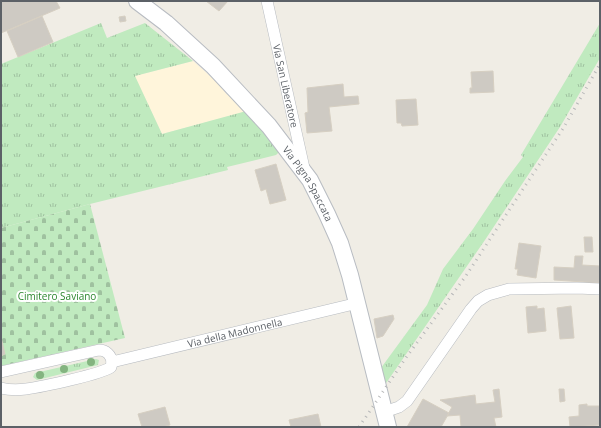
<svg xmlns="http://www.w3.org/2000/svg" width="601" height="428" viewBox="0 0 601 428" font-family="'Open Sans',sans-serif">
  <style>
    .commercial { fill: #fff5db }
    .grass { fill: url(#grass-tufts) }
    .cemetery { fill: url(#cemetery-stones) }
    .building { fill: #cecac3; stroke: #d6cfc2 }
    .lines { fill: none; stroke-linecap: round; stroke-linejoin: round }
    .street-casing { stroke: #b7bbc0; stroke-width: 12 }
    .secondary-casing { stroke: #b8bcc2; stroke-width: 18 }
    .street { stroke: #fff; stroke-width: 11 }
    .secondary { stroke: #fff; stroke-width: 16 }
    .rail { stroke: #b6b7b8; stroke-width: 3; stroke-dasharray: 1 5; stroke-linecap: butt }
    .tree { fill: #84b480 }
    .labels { text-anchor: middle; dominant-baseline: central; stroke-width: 4; stroke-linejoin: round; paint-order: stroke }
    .street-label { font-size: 10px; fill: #5c6167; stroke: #fff }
    .park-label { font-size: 10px; fill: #2c862e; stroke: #fff }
  </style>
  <defs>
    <pattern id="grass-tufts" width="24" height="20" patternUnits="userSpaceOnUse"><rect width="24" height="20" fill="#c0eabf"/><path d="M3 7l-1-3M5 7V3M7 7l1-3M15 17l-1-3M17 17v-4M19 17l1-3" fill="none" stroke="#9fc19f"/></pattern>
    <pattern id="cemetery-stones" width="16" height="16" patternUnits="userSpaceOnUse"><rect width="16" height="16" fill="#c0eabf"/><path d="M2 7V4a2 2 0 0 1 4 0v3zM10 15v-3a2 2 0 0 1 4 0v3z" fill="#9fc19f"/></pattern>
  </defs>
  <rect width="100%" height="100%" fill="#f0ede5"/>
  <path class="commercial" d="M193 61 219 84 227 95 229 94 245 112 162 134 134 76Z"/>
  <path class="grass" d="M101 23 107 38 145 23 193 61 135 76 162 134 250 110 279 152 276 155 227 167 228 170 90 204 1 228V64Z
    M600 23V58L560 127 485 240 382 389 378 372 427 305 443 269 473 229 505 181 523 157 521 155Z
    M96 359 99 360 98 365 37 380 33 377 35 373Z"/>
  <path class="cemetery" d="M90 204 125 338 1 366V228Z"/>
  <path class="building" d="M1 1H56L60 8 1 33Z
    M206 1H228L219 11Z
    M42 16 53 42 18 57 7 31Z
    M125 16 126 21 120 22 119 17Z
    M493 71 494 92 470 93V88H472L471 72Z
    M343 84 344 97 358 96 359 104 329 107 332 131 307 133 305 113 308 112 307 88Z
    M416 99 418 125 402 126 401 123H397L396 100Z
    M276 164 286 200 270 204 266 189 261 191 255 170Z
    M584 237H592L593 252H585Z
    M519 243 541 246 536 278 517 275 518 269H515Z
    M575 256H583L582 265 600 266V283L554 280V267L574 268Z
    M537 306V309L544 308 546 331 528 333 526 307Z
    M571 306 574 338 560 339 557 308Z
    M393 315 394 319 383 336 377 338 374 319Z
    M1 337 5 354 1 356Z
    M499 389 502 417 494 418 496 427H461L460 415 447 416 452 407 440 400 475 395 476 404 495 402 493 390Z
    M559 389H564L565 401 560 402Z
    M423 399 449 413 441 427H407Z
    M587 404V406H600V425L570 427 569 417 579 416V405Z
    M165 407 170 425 162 427H142L138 414Z
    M318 414 321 427H291L289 420Z"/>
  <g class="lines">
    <g class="street-casing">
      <g id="street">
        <path id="s1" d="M267 1 304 168"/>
        <path id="s2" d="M1 372 99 350C106 350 111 355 112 362L358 303"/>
        <path d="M1 388C9 390 18 390 26 389 40 387 103 374 111 367L112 362"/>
        <path d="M384 412 399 407 407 401 471 309 478 301 488 295 509 289 577 288 600 289"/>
      </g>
    </g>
    <g class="secondary-casing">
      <g id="secondary">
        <path id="s3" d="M137 1 166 23 213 66 269 126 310 180 327 214 340 243 350 275 388 427"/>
      </g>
    </g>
    <use href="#street" class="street"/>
    <use href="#secondary" class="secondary"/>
    <path class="rail" d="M359 427 405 359 465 277 564 127 600 64"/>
  </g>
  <g class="tree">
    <circle cx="91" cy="362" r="4"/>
    <circle cx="64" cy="369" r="4"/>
    <circle cx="40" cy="375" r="4"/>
  </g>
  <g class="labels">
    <g class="street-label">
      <text stroke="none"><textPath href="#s1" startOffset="87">Via San Liberatore</textPath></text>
      <text stroke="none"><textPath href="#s3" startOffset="252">Via Pigna Spaccata</textPath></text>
      <text stroke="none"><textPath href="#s2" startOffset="246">Via della Madonnella</textPath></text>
    </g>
    <g class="park-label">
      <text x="57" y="296">Cimitero Saviano</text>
    </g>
  </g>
  <rect width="601" height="428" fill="none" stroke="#5c6167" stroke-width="4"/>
</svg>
